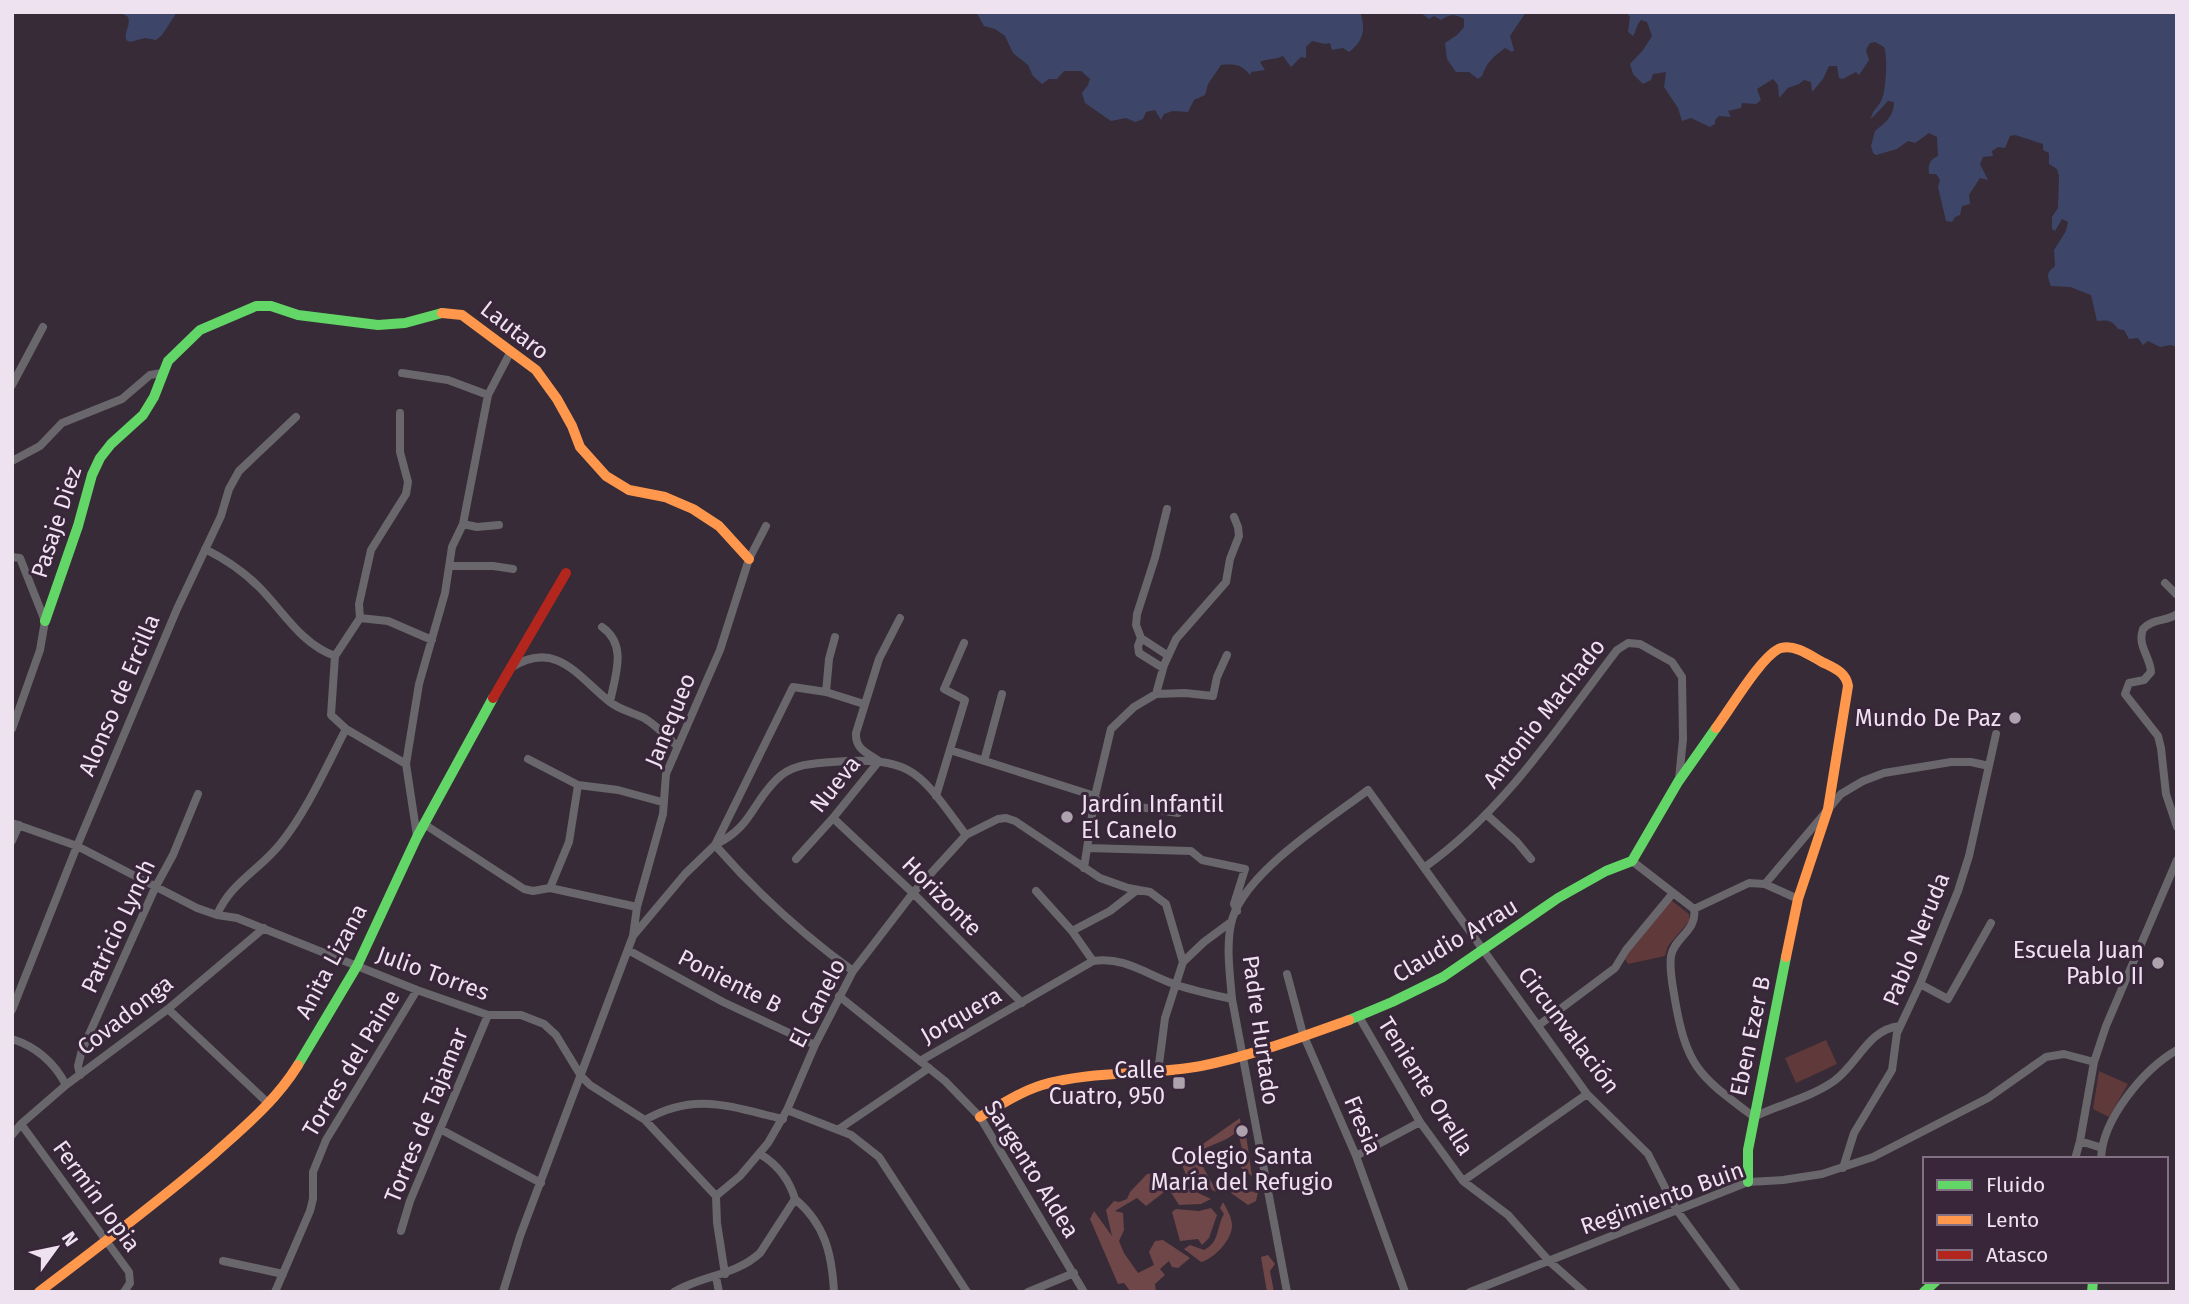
<svg xmlns="http://www.w3.org/2000/svg" width="2189" height="1304" viewBox="0 0 2189 1304" font-family="'Fira Sans',sans-serif">
  <style>
    .green { fill: #60393a }
    .forest { fill: #6f4748 }
    .water { fill: #3d4668 }
    .lines { fill: none; stroke-linecap: round; stroke-linejoin: round }
    .street { stroke: #69666c; stroke-width: 8 }
    .fast { stroke: #63d668; stroke-width: 10 }
    .slow { stroke: #ff974d; stroke-width: 10 }
    .jam { stroke: #b3261e; stroke-width: 10 }
    .poi-dot { fill: #aea2af; stroke: #3a263b; stroke-width: 2.5 }
    .labels { text-anchor: middle; dominant-baseline: central; stroke-width: 6; stroke-linejoin: round; paint-order: stroke }
    .street-label { font-size: 23px; fill: #efe2f0; stroke: #3a263b }
    .poi-label { font-size: 23px; fill: #efe2f0; stroke: #3a263b; text-anchor: end }
  </style>
  <rect width="100%" height="100%" fill="#362b36"/>
  <path class="green" d="M1671 900 1689 914 1690 920 1668 946 1665 956 1628 964 1625 959 1636 941Z
    M1826 1040 1837 1064 1796 1083 1785 1058Z
    M2099 1071 2128 1084 2109 1117 2093 1109Z"/>
  <path class="forest" d="M1240 1118 1241 1127C1229 1142 1213 1143 1198 1152 1201 1168 1211 1178 1216 1192L1186 1175 1180 1160Z
    M1246 1135 1252 1176 1241 1168 1242 1149 1239 1136Z
    M1160 1173 1167 1180 1163 1193 1146 1206 1137 1198 1115 1211 1123 1213 1124 1230 1119 1241 1124 1253 1138 1273 1154 1265 1149 1252 1155 1241 1163 1240 1190 1258 1178 1268 1172 1267 1169 1261 1160 1269 1165 1275 1155 1284 1156 1292H1131L1124 1283 1118 1284 1090 1219 1094 1211 1112 1236 1106 1210 1114 1201 1119 1202 1127 1199 1130 1192 1147 1174Z
    M1175 1182 1211 1199 1201 1204 1179 1205 1170 1191Z
    M1241 1184 1244 1191 1258 1192 1256 1201 1248 1205 1231 1193Z
    M1223 1202C1227 1209 1231 1216 1232 1224 1233 1239 1215 1258 1201 1262L1184 1249 1190 1245 1204 1250C1220 1242 1216 1228 1224 1214L1220 1208Z
    M1211 1208 1217 1215 1209 1238 1202 1245 1198 1239 1180 1241 1172 1212 1176 1209 1199 1211Z
    M1268 1255 1275 1264 1270 1271 1274 1292H1267L1261 1257Z"/>
  <path class="water" d="M120 12H177L162 35 156 40 145 38 130 42 126 40C124 31 131 26 128 17Z
    M976 12H1360C1366 28 1364 41 1349 52L1343 48 1332 50 1330 43 1325 44 1312 41 1306 47V58L1301 57 1291 67 1283 56C1275 60 1268 58 1260 62L1265 70 1251 72 1250 75C1241 64 1235 64 1221 65L1208 84 1205 95 1194 100 1188 112 1173 111 1164 114 1161 120 1155 110 1146 112 1143 119 1135 122 1126 118 1111 121 1085 103 1082 93 1088 85 1090 79 1081 71H1064L1057 79H1049L1042 84 1033 76 1028 65 1013 53 1005 36 995 29 984 26Z
    M1420 12H1526L1510 36 1514 50 1512 52 1505 48C1493 57 1487 62 1482 76L1478 79 1469 72H1456L1447 59 1445 43 1457 35 1464 27V19C1455 14 1450 14 1441 20L1434 16 1429 19Z
    M1626 12H2177V347L2171 345 2160 347 2148 341 2143 345 2138 338 2129 339 2124 330 2118 329C2112 320 2107 320 2097 321L2091 295 2070 287 2051 286C2047 276 2046 273 2055 266L2054 250 2066 231 2068 222 2062 219 2055 231 2052 229V217L2058 208 2059 176 2057 169 2049 164V153L2043 150V144L2015 135 2010 136 2005 148 1998 147 1992 151 1993 156 1983 157 1980 164 1988 180 1980 178 1969 195 1970 204 1962 206 1960 215 1955 217 1952 222 1946 221 1938 187 1940 180 1936 174H1929C1928 165 1929 160 1938 156L1937 137 1929 133 1915 143 1908 141 1897 149 1876 155 1873 153 1871 146 1875 131C1885 123 1894 116 1894 102L1888 101 1871 119C1872 110 1879 107 1882 99 1886 89 1888 56 1884 47L1875 42 1870 43 1866 50 1869 60 1859 75 1856 72 1843 79 1839 78 1837 66H1829L1823 79 1812 92 1811 82 1804 80 1799 84 1788 88 1779 98 1778 85 1773 79 1757 89 1761 100 1756 104 1742 103 1741 108 1728 111 1731 117 1719 116 1715 120V124L1710 127 1691 118 1682 121 1678 108 1664 87 1666 72 1653 74 1651 80 1643 84 1633 74 1630 64 1643 50 1652 36 1647 22 1641 20C1636 25 1637 30 1633 36L1628 32 1630 17Z"/>
  <g class="lines">
    <path class="street" d="M402 373 448 380 488 395
      M12 385 43 327
      M400 413V452L408 482 406 494 371 550 359 604 360 618 335 656 331 715 346 729 406 764
      M12 461 40 446 62 423 122 399 150 375 162 373
      M1167 509 1155 558 1137 614 1136 625 1141 638 1167 655
      M463 524 477 527 499 525
      M205 549C225 559 243 571 259 587 283 611 301 644 335 656
      M12 557 20 558 45 621 40 650 12 729
      M450 566H493L513 569
      M2165 583 2177 595
      M2177 614C2166 622 2153 618 2143 629 2137 646 2150 656 2151 672L2144 680 2129 683 2125 694 2158 736 2161 748 2166 794 2177 827
      M360 618 388 621 432 640
      M602 627C628 645 615 676 610 702
      M1141 638 1138 646 1139 653 1163 668
      M512 667C557 639 579 678 610 702 620 710 632 712 644 718 656 725 667 737 677 746
      M826 692 829 659 835 637
      M1156 694 1164 665 1176 639 1226 582 1230 559 1239 536 1238 527 1234 517
      M950 750 1095 796
      M528 759 578 785 618 790 662 802
      M879 761C867 753 855 749 856 733L879 659 900 618
      M984 761 1002 694
      M936 796 965 700 944 689 964 643
      M1095 800 1178 813
      M1487 815 1517 842 1531 859
      M833 818 913 893 1022 1003
      M12 823 77 846 197 908 217 915 237 918 417 990 488 1015H521L544 1024 556 1035 581 1076 590 1085 645 1120 716 1196 717 1223 725 1274
      M424 824 524 889 533 891 550 888 637 907
      M417 836 406 764 419 684 445 593 452 547 463 524 488 395 511 351
      M12 841 19 825
      M715 845C753 826 751 804 777 779 792 764 811 764 832 762 915 755 920 774 966 835
      M715 845C757 893 802 934 853 971
      M1087 848 1191 851 1202 860 1245 869 1234 904 1237 911
      M796 859 833 818 879 761
      M1632 861 1694 909
      M1425 867C1505 810 1558 727 1617 650L1628 643 1640 644 1672 662 1682 677 1683 739 1679 779
      M1084 868 1095 796 1111 729 1134 707 1156 694 1185 693 1213 696 1217 677 1227 655
      M1765 884 1798 899
      M550 888 569 842 578 785
      M1036 891 1072 931 1093 961
      M1694 909C1698 930 1674 938 1671 956 1669 970 1673 987 1675 1000 1687 1069 1700 1076 1754 1117 1780 1104 1810 1098 1834 1081 1858 1064 1868 1029 1900 1026
      M1694 909 1749 883 1765 884 1841 794 1863 781 1884 773 1951 762H1971L1989 766
      M217 915C230 883 261 869 281 843 308 809 326 767 346 729
      M1072 931 1110 911 1137 890
      M633 936 637 907 663 814 666 774 720 650 749 559 766 526
      M628 950 723 1002 815 1045
      M1183 962 1204 942 1231 922
      M1287 974 1303 1034 1356 1156 1405 1292
      M1920 984 1948 999 1991 923
      M839 996 945 1081 980 1117 1084 1292
      M168 1009 269 1104
      M12 1010 77 846 177 609 221 516 229 489 239 471 296 417
      M1358 1015 1420 1122 1463 1181 1508 1215 1549 1261 1584 1292
      M1539 1025 1615 968 1626 950 1673 893
      M12 1039C37 1047 54 1062 66 1085
      M920 1061 1093 961C1126 956 1148 976 1177 985 1195 991 1214 995 1232 999
      M80 1075 78 1066 82 1050 155 888 173 855 198 794
      M787 1110 851 1135 879 1157 967 1292
      M645 1120C695 1091 731 1107 783 1119
      M21 1124 129 1272 130 1283 124 1292
      M440 1129 541 1183
      M839 1129 929 1068
      M12 1135 21 1124 66 1085 168 1009 264 928
      M2080 1141 2102 1148
      M760 1154C778 1165 789 1179 795 1199
      M1356 1156 1420 1122
      M2075 1159 2080 1141 2094 1062 2106 1026 2177 860
      M2101 1159C2102 1119 2144 1069 2177 1050
      M1843 1168 1854 1133 1892 1070 1897 1033 1920 984 1958 891 1969 856 1996 734
      M1463 1181 1587 1094
      M716 1196 740 1176 768 1143 787 1110 815 1045 853 971 913 893 966 835 998 819 1006 818 1015 821 1100 878 1128 888 1150 892 1166 904 1183 962 1165 1018 1158 1072
      M795 1199C825 1224 832 1254 834 1292
      M401 1231 410 1201 488 1015
      M223 1261 283 1274
      M716 1277 719 1292
      M275 1292 310 1211 313 1199V1172L326 1140 417 990
      M503 1292 520 1236 633 936 685 874 715 845 793 687 826 692 864 704
      M674 1292C702 1275 735 1276 760 1253L795 1199
      M1028 1292 1074 1273
      M1287 1292 1232 999C1230 975 1226 948 1231 924 1241 874 1329 820 1368 790L1587 1094 1648 1154 1676 1209 1737 1292
      M1470 1292 1748 1182 1783 1180 1822 1174 1873 1157 1988 1098 2046 1057 2064 1054 2094 1062"/>
    <path class="fast" d="M45 621 78 526 92 475 100 458 111 444 143 415 154 397 168 361 200 330 256 306H271L298 315 378 325 405 323 442 313
      M1349 1020 1392 1002 1443 977 1558 898 1606 871 1632 861 1678 782 1716 728
      M298 1065 357 966 417 837 493 698
      M1748 1182V1150L1786 957
      M1924 1292 1936 1281
      M2092 1292 2093 1281"/>
    <path class="slow" d="M442 313 462 315 536 370 557 399 572 426 580 447 606 476 629 490 665 497 693 509 719 526 749 559
      M1716 728C1729 711 1763 653 1781 648 1795 644 1811 656 1822 662 1834 668 1846 672 1848 686L1828 809 1798 899 1786 957
      M980 1117C1000 1105 1020 1092 1042 1085 1093 1070 1148 1076 1201 1066 1251 1056 1301 1037 1349 1020
      M39 1292C98 1247 157 1203 213 1155 245 1126 275 1102 298 1065"/>
    <path class="jam" d="M493 698 566 573"/>
  </g>
  <g class="poi-dot">
    <circle cx="2015" cy="718" r="7"/>
    <circle cx="1067" cy="817" r="7"/>
    <circle cx="2158" cy="963" r="7"/>
    <rect x="1172" y="1076" width="14" height="14" rx="3.5"/>
    <circle cx="1242" cy="1131" r="7"/>
  </g>
  <g class="labels">
    <g class="street-label">
      <text transform="translate(515 330) rotate(38)">Lautaro</text>
      <text transform="translate(56 522) rotate(-72)">Pasaje Diez</text>
      <text transform="translate(119 695) rotate(-67)">Alonso de Ercilla</text>
      <text transform="translate(1544 713) rotate(-52)">Antonio Machado</text>
      <text transform="translate(670 720) rotate(-68)">Janequeo</text>
      <text transform="translate(835 784) rotate(-51)">Nueva</text>
      <text transform="translate(942 896) rotate(45)">Horizonte</text>
      <text transform="translate(118 926) rotate(-65)">Patricio Lynch</text>
      <text transform="translate(1916 939) rotate(-68)">Pablo Neruda</text>
      <text transform="translate(1455 940) rotate(-31)">Claudio Arrau</text>
      <text transform="translate(331 961) rotate(-62)">Anita Lizana</text>
      <text transform="translate(433 973) rotate(20)">Julio Torres</text>
      <text transform="translate(730 981) rotate(27)">Poniente B</text>
      <text transform="translate(817 1003) rotate(-63)">El Canelo</text>
      <text transform="translate(125 1015) rotate(-38)">Covadonga</text>
      <text transform="translate(961 1015) rotate(-30)">Jorquera</text>
      <text transform="translate(1261 1030) rotate(82)">Padre Hurtado</text>
      <text transform="translate(1569 1030) rotate(53)">Circunvalación</text>
      <text transform="translate(1750 1036) rotate(-78)">Eben Ezer B</text>
      <text transform="translate(351 1063) rotate(-59)">Torres del Paine</text>
      <text transform="translate(1426 1086) rotate(58)">Teniente Orella</text>
      <text transform="translate(426 1115) rotate(-68)">Torres de Tajamar</text>
      <text transform="translate(1363 1125) rotate(67)">Fresia</text>
      <text transform="translate(1032 1169) rotate(58)">Sargento Aldea</text>
      <text transform="translate(97 1196) rotate(54)">Fermín Jopia</text>
      <text transform="translate(1662 1198) rotate(-20)">Regimiento Buin</text>
    </g>
    <g class="poi-label">
      <text x="2001" y="718">Mundo De Paz</text>
      <text x="1081" y="804" text-anchor="start">Jardín Infantil<tspan x="1081" dy="26">El Canelo</tspan></text>
      <text x="2144" y="950">Escuela Juan<tspan x="2144" dy="26">Pablo II</tspan></text>
      <text x="1165" y="1070">Calle<tspan x="1165" dy="26">Cuatro, 950</tspan></text>
      <text x="1242" y="1156" text-anchor="middle">Colegio Santa<tspan x="1242" dy="26">María del Refugio</tspan></text>
    </g>
  </g>
  <rect width="2189" height="1304" fill="none" stroke="#efe2f0" stroke-width="28"/>
  <rect x="1923" y="1157" width="245" height="126" fill="#3a263b" stroke="#827183" stroke-width="2"/>
  <rect x="1937" y="1180" width="35" height="10" fill="#63d668" stroke="#827183" stroke-width="2"/>
  <text x="1986" y="1192" font-size="21" fill="#efe2f0">Fluido</text>
  <rect x="1937" y="1215" width="35" height="10" fill="#ff974d" stroke="#827183" stroke-width="2"/>
  <text x="1986" y="1227" font-size="21" fill="#efe2f0">Lento</text>
  <rect x="1937" y="1250" width="35" height="10" fill="#b3261e" stroke="#827183" stroke-width="2"/>
  <text x="1986" y="1262" font-size="21" fill="#efe2f0">Atasco</text>
  <g transform="translate(56 1248) rotate(57)" stroke="#3a263b" stroke-width="5" paint-order="stroke">
  <path d="M0-5L12 26L0 18L-12 26Z" fill="#efe2f0"/>
  <text y="-10" font-size="19" font-weight="bold" text-anchor="middle" fill="#efe2f0">N</text>
  </g>
</svg>
